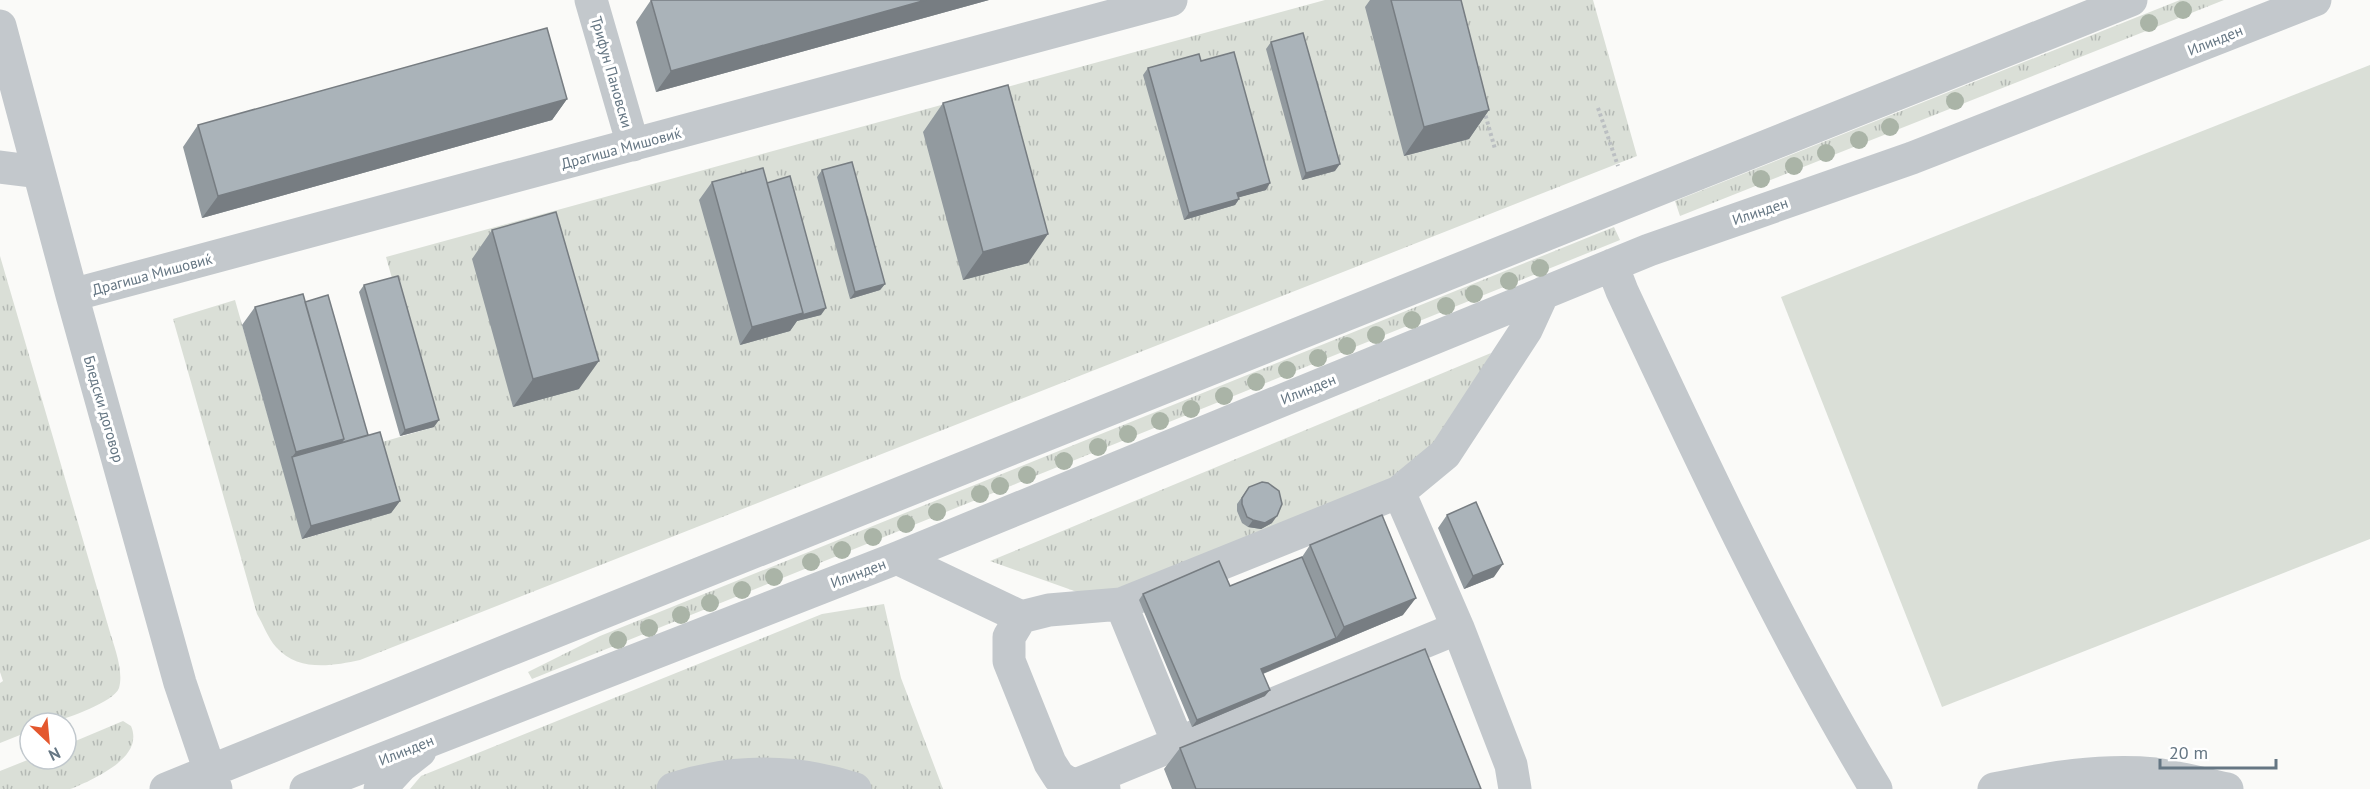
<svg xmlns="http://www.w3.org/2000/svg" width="2370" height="789" viewBox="0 0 2370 789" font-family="'PT Sans',sans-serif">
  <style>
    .grass { fill: url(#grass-tufts) }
    .garden { fill: #dadfd7 }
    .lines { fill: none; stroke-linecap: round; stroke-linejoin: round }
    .path { stroke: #bbbfc2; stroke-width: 4; stroke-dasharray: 3 3; stroke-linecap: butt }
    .minor { stroke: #c3c8cc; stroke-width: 33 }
    .tree { fill: #aab4a7 }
    .wall { fill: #929a9f }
    .shaded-wall { fill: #777d82 }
    .building { fill: #aab3b9; stroke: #777d82; stroke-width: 1.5 }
    .labels { text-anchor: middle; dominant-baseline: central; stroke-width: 6; stroke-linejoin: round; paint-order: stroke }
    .street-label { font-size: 15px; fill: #657683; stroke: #fff }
  </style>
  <defs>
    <pattern id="grass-tufts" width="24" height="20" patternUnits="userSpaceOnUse" patternTransform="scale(1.5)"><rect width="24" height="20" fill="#dadfd7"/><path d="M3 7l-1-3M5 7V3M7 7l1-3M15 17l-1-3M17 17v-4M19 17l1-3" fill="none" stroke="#b4b9b4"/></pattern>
  </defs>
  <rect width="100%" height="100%" fill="#fafaf8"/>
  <path class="grass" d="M1325 0H1593L1637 156 360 660C332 666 298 672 276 647 268 638 263 624 257 614L173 319 235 300 303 539 390 513 372 445 434 427 386 257Z
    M2180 0H2224L1680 216 1675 201Z
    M1614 227 1620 240 532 679 528 672 600 636Z
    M0 256 109 629C114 646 124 671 119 688 114 702 68 718 53 722 46 724 37 723 30 723V731L0 743V683L3 681 0 672Z
    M1491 353 1447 436 1383 486 1108 596 1080 593 990 561Z
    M884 604 901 678 943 789H410L421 776 822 614Z
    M123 721 131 726C143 754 106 772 87 782 81 784 75 788 70 789 47 789 23 789 0 789V771L30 759H66V745Z"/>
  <path class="garden" d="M2370 65V539L1942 707 1781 297Z"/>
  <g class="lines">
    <path class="path" d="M1598 108 1618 166
      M1484 110 1495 149"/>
    <path class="minor" d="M591 0 633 145
      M0 26 72 295 180 683 216 789
      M0 167 39 172
      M1612 265 1622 291C1701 460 1780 630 1876 789
      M72 295 1171 0
      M1399 492 1458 628 1511 765 1515 789
      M897 558 1021 617 1049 610 1121 604 1399 492 1445 454 1526 330 1543 293
      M1121 604 1178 743
      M1021 617 1009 637V661L1050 763 1059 777 1073 786 1098 776 1104 789
      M1098 776 1458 628
      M166 789 494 656 2131 0
      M306 789 897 558 1649 250 1912 158 2315 0
      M380 789 401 766 420 751
      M673 789C734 769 794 769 855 789
      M1994 789C2048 778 2100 769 2155 774 2179 777 2203 784 2227 789"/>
  </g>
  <g class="tree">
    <circle cx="2183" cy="10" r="9"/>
    <circle cx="2149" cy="23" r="9"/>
    <circle cx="1955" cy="101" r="9"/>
    <circle cx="1890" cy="127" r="9"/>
    <circle cx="1859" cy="140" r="9"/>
    <circle cx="1826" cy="153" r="9"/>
    <circle cx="1794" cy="166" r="9"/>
    <circle cx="1761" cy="179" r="9"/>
    <circle cx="1540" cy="268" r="9"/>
    <circle cx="1509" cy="281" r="9"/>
    <circle cx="1474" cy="294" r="9"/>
    <circle cx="1446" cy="306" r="9"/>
    <circle cx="1412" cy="320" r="9"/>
    <circle cx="1376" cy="335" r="9"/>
    <circle cx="1347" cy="346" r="9"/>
    <circle cx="1318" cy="358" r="9"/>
    <circle cx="1287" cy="370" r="9"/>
    <circle cx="1256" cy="382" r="9"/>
    <circle cx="1224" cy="396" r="9"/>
    <circle cx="1191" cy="409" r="9"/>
    <circle cx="1160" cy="421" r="9"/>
    <circle cx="1128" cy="434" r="9"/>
    <circle cx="1098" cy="447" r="9"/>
    <circle cx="1064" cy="461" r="9"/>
    <circle cx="1027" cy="475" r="9"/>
    <circle cx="1000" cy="486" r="9"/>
    <circle cx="980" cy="494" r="9"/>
    <circle cx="937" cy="512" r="9"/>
    <circle cx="906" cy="524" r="9"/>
    <circle cx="873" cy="537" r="9"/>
    <circle cx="842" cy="550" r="9"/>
    <circle cx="811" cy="562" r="9"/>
    <circle cx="774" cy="577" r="9"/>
    <circle cx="742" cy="590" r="9"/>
    <circle cx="710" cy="603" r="9"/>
    <circle cx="681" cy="615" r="9"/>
    <circle cx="649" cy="628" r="9"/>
    <circle cx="618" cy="640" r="9"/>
  </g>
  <path class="wall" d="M651 0H989L656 92 636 22Z
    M1370 0H1461L1489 110 1469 139 1404 156 1365 7Z
    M1271 42 1335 171 1302 180 1266 49Z
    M1201 61 1266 190 1239 197V199L1235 205 1184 220 1143 75 1148 68Z
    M567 99 552 120 202 218 183 147 198 125Z
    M943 103 1028 263 963 280 923 132Z
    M822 170 885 284 880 290 850 299 817 177Z
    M712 182 767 183 821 315 797 321 790 331 740 345 699 200Z
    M492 230 579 389 513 407 472 259Z
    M364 285 434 427 400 436 359 292Z
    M305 302 400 501 391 513 302 539 242 325 255 307Z
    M1249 487 1272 523 1261 529 1248 527 1242 523 1237 511V504Z
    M1447 515 1494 577 1464 589 1438 528Z
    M1310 545 1403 615 1263 674 1265 696 1192 727 1139 600 1143 594 1230 586 1302 557Z
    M1180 748 1481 789H1172L1164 769Z"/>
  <path class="shaded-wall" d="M926 0H989L656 92 671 71Z
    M567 99 552 120 202 218 218 196Z
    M1489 110 1469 139 1404 156 1424 127Z
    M1340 164 1335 171 1302 180 1306 173Z
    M1270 183 1266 190 1233 199 1237 193Z
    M1239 199 1235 205 1184 220 1189 213Z
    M1048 234 1028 263 963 280 983 252Z
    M885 284 880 290 850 299 855 292Z
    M826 308 821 315 797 321 790 331 740 345 752 327 803 313Z
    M599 361 579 389 513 407 533 379Z
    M439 420 434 427 400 436 405 430Z
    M344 439 336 450 292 457 296 452Z
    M400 501 391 513 302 539 311 526Z
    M1277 516 1272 523 1261 529 1248 527 1253 520Z
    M1503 564 1494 577 1464 589 1473 576Z
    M1416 598 1403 615 1257 676 1261 669 1336 638 1344 627Z
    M1270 690 1265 696 1192 727 1197 720Z"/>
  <path class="building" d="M651 0H926L671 71Z
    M1391 0H1461L1489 110 1424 127Z
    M547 28 567 99 218 196 198 125Z
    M1303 33 1340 164 1306 173 1271 42Z
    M1234 52 1270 183 1237 193 1239 199 1189 213 1148 68 1199 54 1201 61Z
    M1008 85 1048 234 983 252 943 103Z
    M852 162 885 284 855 292 822 170Z
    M763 168 803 313 752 327 712 182Z
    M790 176 826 308 802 315 803 313 767 183Z
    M556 212 599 361 533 379 492 230Z
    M398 276 439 420 405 430 364 285Z
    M303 294 344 439 296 452 255 307Z
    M328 295 368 435 340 443 344 439 305 302Z
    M380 432 400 501 311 526 292 457Z
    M1262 482 1268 483 1279 491 1282 504 1277 516 1265 523 1253 520 1247 517 1242 504V498L1249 487Z
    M1476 502 1503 564 1473 576 1447 515Z
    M1382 515 1416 598 1344 627 1310 545Z
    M1302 557 1336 638 1261 669 1270 690 1197 720 1143 594 1219 561 1230 586Z
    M1425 649 1481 789H1196L1180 748Z"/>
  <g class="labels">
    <g class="street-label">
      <text transform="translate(2215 40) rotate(-22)">Илинден</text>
      <text transform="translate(612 72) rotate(74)">Трифун Пановски</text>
      <text transform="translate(621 148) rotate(-15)">Драгиша Мишовиќ</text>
      <text transform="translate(1760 211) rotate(-19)">Илинден</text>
      <text transform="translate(152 274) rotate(-15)">Драгиша Мишовиќ</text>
      <text transform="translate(1308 389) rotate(-22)">Илинден</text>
      <text transform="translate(104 409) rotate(74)">Бледски договор</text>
      <text transform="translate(858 573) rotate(-21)">Илинден</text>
      <text transform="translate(406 750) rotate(-22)">Илинден</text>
    </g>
  </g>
  <g transform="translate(48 741) rotate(154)"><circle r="28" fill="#ffffff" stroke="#c1c8cd" stroke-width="1.5"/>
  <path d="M0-4.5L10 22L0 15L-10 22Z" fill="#e4572e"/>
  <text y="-9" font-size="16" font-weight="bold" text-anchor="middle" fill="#657683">N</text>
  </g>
  <path d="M2160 759v9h116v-9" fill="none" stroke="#657683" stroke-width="3"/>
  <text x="2169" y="759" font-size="18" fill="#657683" stroke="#ffffff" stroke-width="4.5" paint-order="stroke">20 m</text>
</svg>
